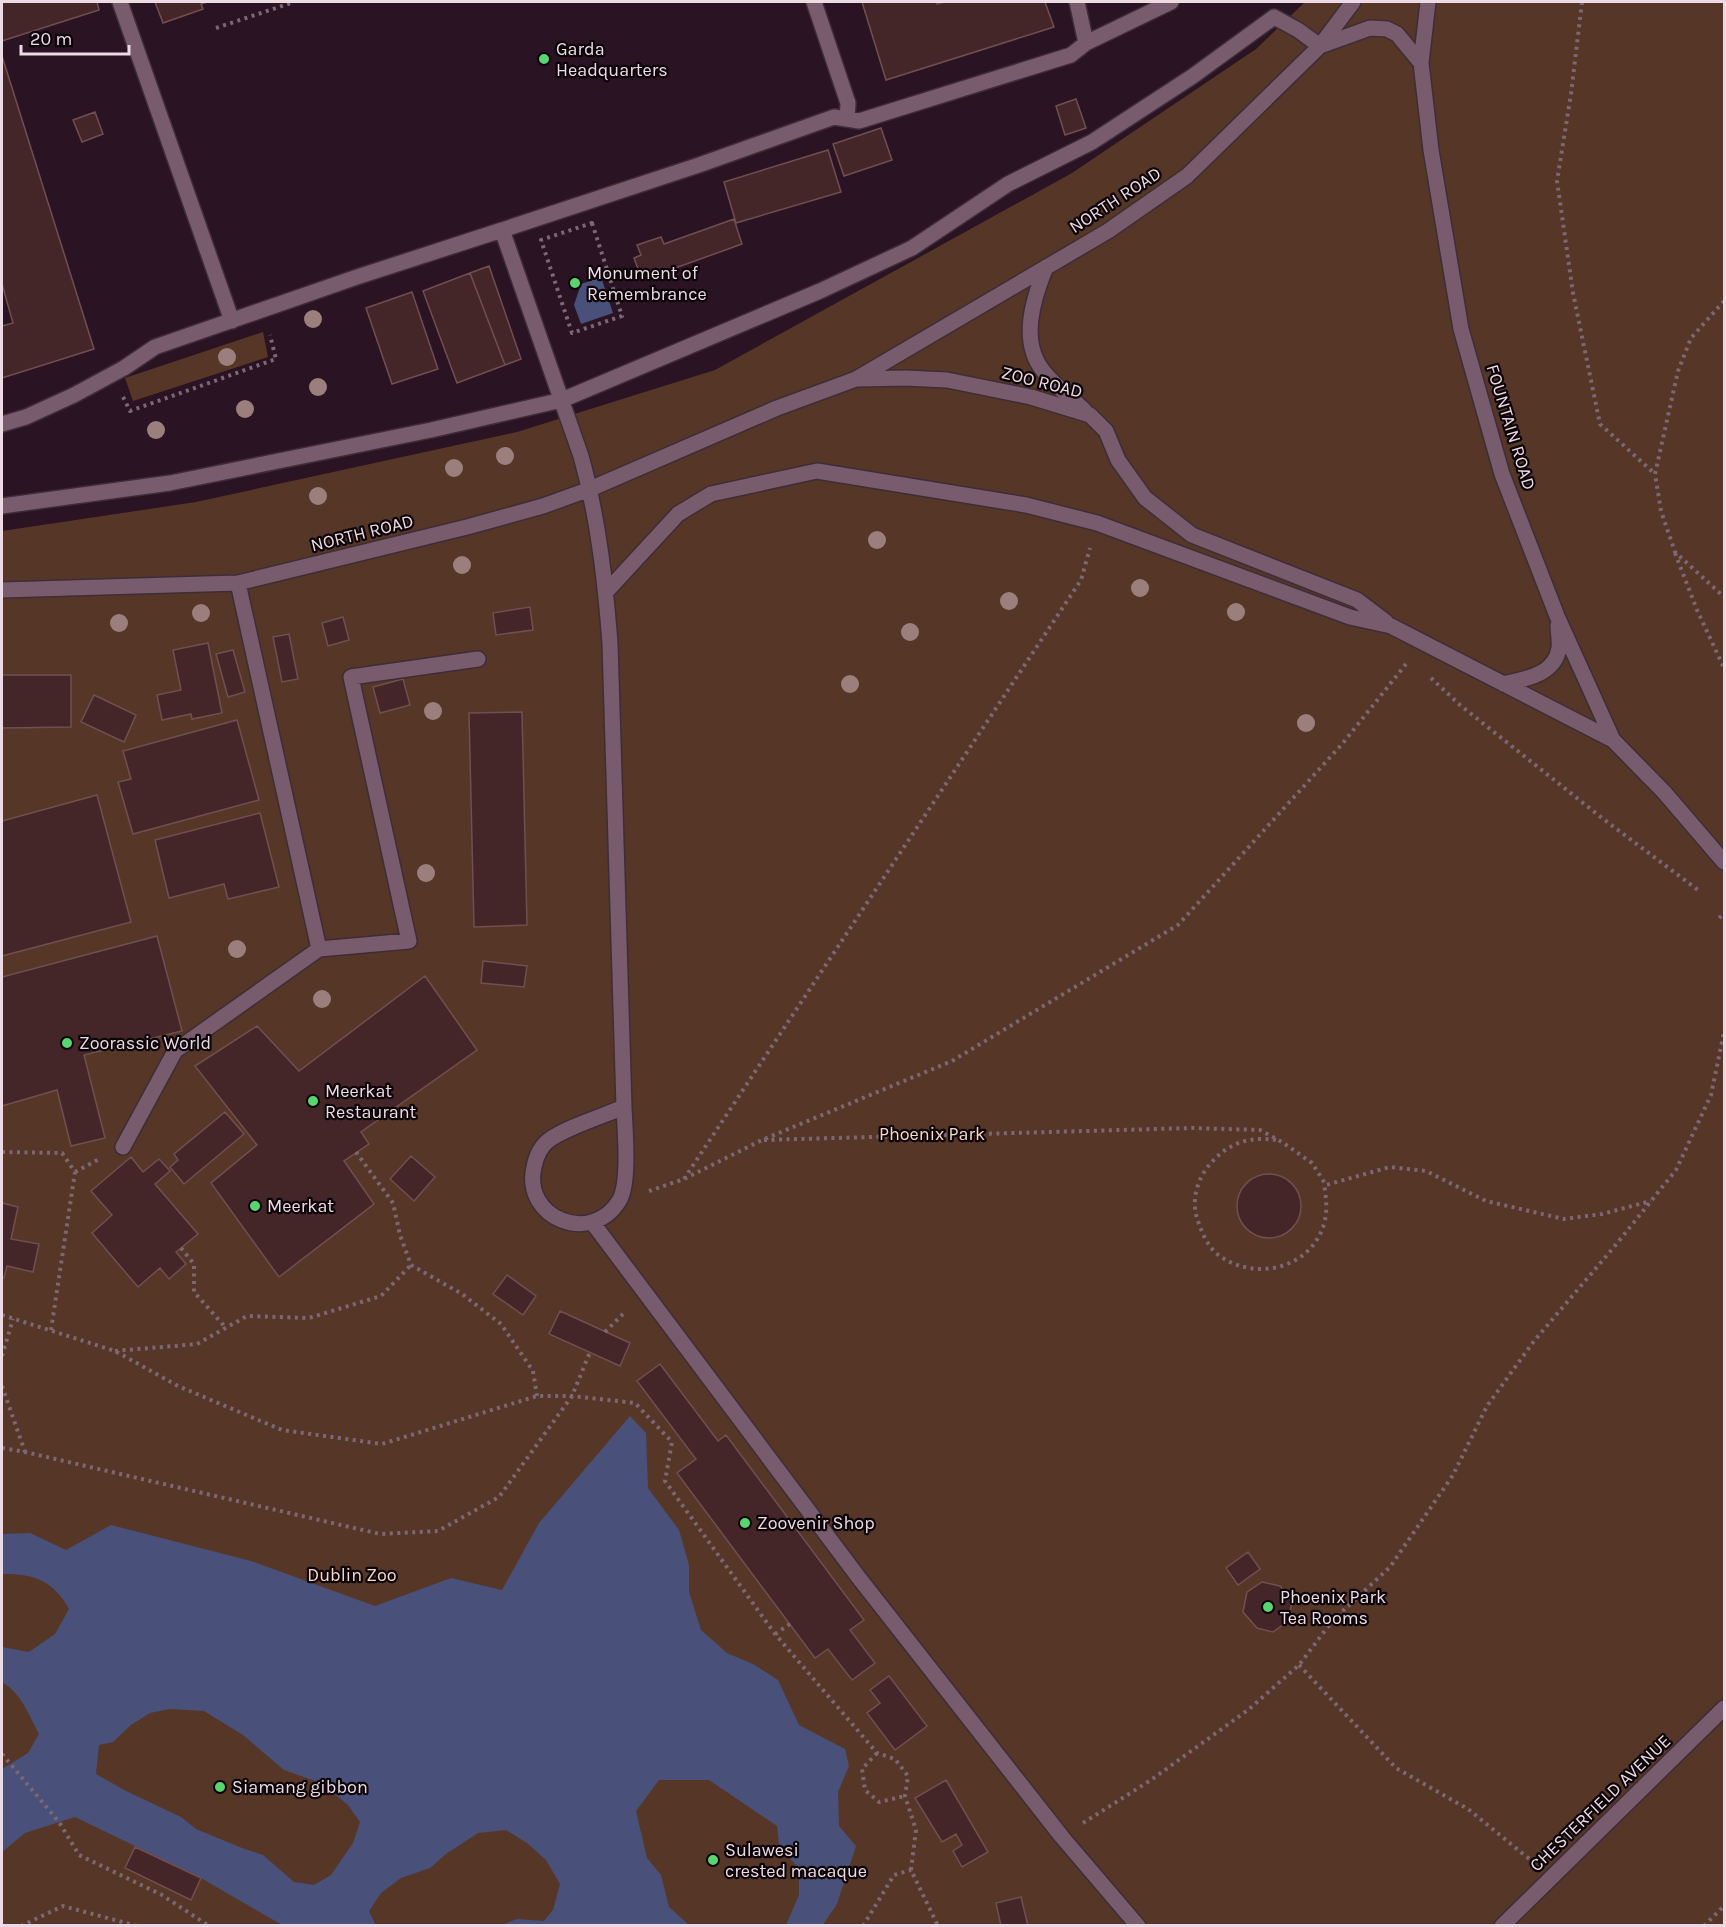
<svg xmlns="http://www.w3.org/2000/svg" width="1726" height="1927" viewBox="0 0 1726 1927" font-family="Karla,sans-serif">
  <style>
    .green { fill: #563727 }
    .water { fill: #49507a; fill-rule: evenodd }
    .building { fill: #442629; stroke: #714f51; stroke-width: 1.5 }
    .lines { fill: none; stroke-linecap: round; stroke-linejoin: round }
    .minor-casing { stroke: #3e2d36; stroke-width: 18 }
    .path { stroke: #7c6774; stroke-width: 4; stroke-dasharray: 3 4.5; stroke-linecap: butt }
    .minor { stroke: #785b6d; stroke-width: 15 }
    .tree { fill: #9a7f7d }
    .poi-dot { fill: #59d56f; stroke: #0d0409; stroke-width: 2 }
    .labels { text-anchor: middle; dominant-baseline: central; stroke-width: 4.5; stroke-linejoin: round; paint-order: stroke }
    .poi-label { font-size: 18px; fill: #ecdbe4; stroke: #0d0409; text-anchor: start }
    .street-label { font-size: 18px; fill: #ecdbe4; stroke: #0d0409 }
    .park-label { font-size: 18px; fill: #f6d7c8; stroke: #0d0409 }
  </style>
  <rect width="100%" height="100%" fill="#2a1322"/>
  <path class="green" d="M1305 2H1724V1925H2V531L196 502 517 432 715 370 1072 173 1256 49Z
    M263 332 268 357 133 401 125 378Z"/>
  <path class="water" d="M601 277 613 313 581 324 574 305 581 284Z
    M630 1416 646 1433 648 1488 679 1530 689 1565V1592L701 1630 727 1653 753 1664 778 1680 799 1725 845 1749 849 1766 838 1792 839 1826 856 1846 837 1904 822 1926 786 1925 799 1895V1869L779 1845 777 1826 709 1780H659L636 1811 647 1858 661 1875 669 1907 689 1925H502L517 1919 544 1921 553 1910 560 1884 546 1860 527 1843 506 1830 478 1833 446 1854 430 1868 401 1878 381 1893 369 1911 376 1926 282 1925 201 1878 75 1817 25 1833 2 1852V1769L28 1753 39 1734C29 1715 21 1693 2 1682V1647L29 1652 55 1634 69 1609C54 1581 33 1573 2 1574V1534L30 1533 66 1550 111 1525 251 1561 375 1606 451 1578 502 1590 539 1523ZM170 1709 204 1711 243 1735 284 1770 321 1783 348 1805 360 1822 353 1843 331 1875 314 1885 294 1882 263 1855 242 1848 196 1829 181 1817 126 1791 96 1774 99 1745 113 1742 131 1725 150 1713Z"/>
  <path class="building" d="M2 2H97L99 10 2 41Z
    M155 2H207L201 4 203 9 163 23Z
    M862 2H936L937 4 945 2H1045L1054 27 886 80Z
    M2 56 94 349 2 378V326L13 323 2 284Z
    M1076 99 1086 128 1065 135 1056 106Z
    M95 112 103 134 82 142 73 120Z
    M881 128 892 160 844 176 833 144Z
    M828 150 841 192 736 223 724 182Z
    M734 219 742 244 642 280 634 258 641 255 637 245 661 237 664 244Z
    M489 266 521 359 505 365 470 273Z
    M470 273 505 365 457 383 423 291Z
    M412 292 438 369 392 384 366 308Z
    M530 607 533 630 496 635 493 613Z
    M343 617 349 640 328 646 322 623Z
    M289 634 298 679 282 682 273 637Z
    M208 643 222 713 192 719 191 714 162 720 157 695 181 690 173 650Z
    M233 650 245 692 228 697 216 654Z
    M2 675H71V727L2 728Z
    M403 679 410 705 380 713 373 687Z
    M94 695 136 715 124 742 81 722Z
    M522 712 527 925 474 927 469 713Z
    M237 720 259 800 133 834 118 782 131 779 123 751Z
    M97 795 131 922 2 956V821Z
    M260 813 279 887 228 899 224 884 169 898 155 840Z
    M157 936 182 1031 84 1055 105 1138 71 1146 57 1090 2 1106V977Z
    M483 961 527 966 524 987 481 983Z
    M425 976 477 1050 361 1132 369 1144 344 1161 374 1204 279 1277 211 1183 257 1145 195 1066 257 1026 299 1071Z
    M225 1112 244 1134 184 1184 170 1167 178 1160 174 1154Z
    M411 1156 435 1177 414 1201 390 1179Z
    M131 1157 143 1172 159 1159 170 1171 155 1184 198 1234 176 1252 186 1264 169 1279 160 1268 138 1287 92 1233 112 1215 91 1191Z
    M1237 1206a32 32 0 1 1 64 0a32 32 0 1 1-64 0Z
    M2 1203 18 1207 11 1239 39 1244 33 1272 7 1266 4 1278 2 1277Z
    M507 1275 536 1296 523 1315 493 1294Z
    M560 1311 630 1343 620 1366 549 1334Z
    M660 1364 718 1441 726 1435 864 1620 850 1630 875 1663 852 1680 828 1649 815 1658 677 1473 696 1459 637 1381Z
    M1248 1552 1260 1569 1238 1585 1226 1568Z
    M1262 1582 1280 1586 1292 1602 1288 1621 1273 1632 1257 1628 1243 1612 1247 1592Z
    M889 1676 927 1726 895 1750 867 1713 880 1703 870 1690Z
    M946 1780 988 1852 962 1867 953 1851 962 1845 956 1834 942 1842 915 1798Z
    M135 1847 201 1878 191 1900 125 1868Z
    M1021 1897 1028 1926H1001L996 1903Z"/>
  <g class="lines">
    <g class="minor-casing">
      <path id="minor" d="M120 2 232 321
        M814 2 848 103 847 119
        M1086 43 1171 2
        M1320 46 1370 28 1387 29 1397 34 1421 63 1431 150 1461 329 1502 474 1557 616 1613 740 1664 792 1724 862
        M1421 63 1428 2
        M1046 267C1033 299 1019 342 1044 372 1056 387 1072 398 1085 411
        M859 379 905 378 947 380 1031 397 1090 415 1106 431 1118 460 1145 498 1192 535 1357 600 1386 622
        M2 424 26 417 74 395 124 368 155 347 357 277 502 230
        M2 506 170 483 431 430 562 400 820 291 912 248 1008 184 1092 142 1193 76 1274 17 1298 30 1320 46
        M2 590 238 583 467 527 543 506 590 489 777 408 856 379 1108 231 1187 176 1320 46 1353 2
        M606 592 678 514 711 494 817 471 1026 505 1097 523 1350 617 1391 626 1613 740
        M1503 684C1525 679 1555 675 1559 648 1560 641 1558 632 1558 625
        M319 949 409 941 351 677 478 659
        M624 1107 610 643C605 579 598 517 581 456L502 230 699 165 834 117 859 121 1071 55 1086 43 1077 2
        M624 1107C625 1130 630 1184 619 1201 591 1246 522 1218 534 1167 536 1157 541 1146 549 1140 567 1127 603 1116 624 1107Z
        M123 1147 175 1051 319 949 238 583
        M592 1222 859 1578 1062 1837 1138 1926
        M1502 1926 1724 1708"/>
    </g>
    <path class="path" d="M1582 2 1571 94 1557 181 1573 293 1600 424 1655 474
      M216 28 294 2
      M592 223 622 316 572 333 541 240Z
      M1724 301 1691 338 1678 371 1655 474 1661 511 1675 552 1724 597
      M123 397 130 411 276 359 270 335
      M1675 553 1697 610 1724 668
      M1431 678 1460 705 1602 818 1698 890
      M1719 918 1724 914
      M764 1140 1192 1128 1260 1130 1282 1142 1312 1163 1326 1185 1390 1167 1426 1171 1486 1201 1564 1219 1602 1214 1651 1201
      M1276 1140C1250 1136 1228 1143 1211 1163 1198 1177 1191 1199 1197 1218 1201 1230 1206 1244 1216 1253 1251 1282 1310 1271 1324 1224 1328 1210 1326 1198 1324 1184
      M2 1152 62 1153 75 1172 51 1330
      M356 1152 393 1203 400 1235 411 1265 462 1294 501 1324 533 1371 537 1396
      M75 1172 101 1158
      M684 1179 1081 580 1090 548
      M649 1191 684 1179 762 1140 952 1061 1178 925 1343 743 1406 664
      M181 1248 194 1264V1292L226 1328
      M2 1315 115 1351 178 1386 282 1430 382 1444 537 1396H572L635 1403 672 1442 665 1481 775 1634 877 1753 895 1759 908 1776 905 1796 916 1830 911 1870 938 1926
      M605 1332 626 1311
      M115 1351 197 1344 247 1316 309 1318 381 1296 411 1265
      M2 1356 13 1319
      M2 1386 25 1452
      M2 1448 25 1452 380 1534 438 1531 499 1497 572 1396 590 1352
      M775 1634 790 1624
      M1299 1665 1396 1768 1468 1809 1533 1862
      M877 1753 862 1769 865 1790 879 1802 905 1796
      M2 1754 59 1822 79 1855 162 1895 209 1926
      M1083 1823 1151 1780 1248 1710 1299 1665 1333 1620 1390 1567 1453 1475 1487 1406 1534 1341 1614 1247 1676 1170 1711 1095 1724 1032
      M21 1926 63 1906 137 1926
      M863 1926 894 1875 911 1870
      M1704 1926 1724 1906"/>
    <use href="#minor" class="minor"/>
  </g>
  <g class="tree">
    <circle cx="313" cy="319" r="9"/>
    <circle cx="227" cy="357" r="9"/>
    <circle cx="318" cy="387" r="9"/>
    <circle cx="245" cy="409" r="9"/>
    <circle cx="156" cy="430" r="9"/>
    <circle cx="505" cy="456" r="9"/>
    <circle cx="454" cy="468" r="9"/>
    <circle cx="318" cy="496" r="9"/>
    <circle cx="877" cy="540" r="9"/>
    <circle cx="462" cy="565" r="9"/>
    <circle cx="1140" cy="588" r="9"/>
    <circle cx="1009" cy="601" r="9"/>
    <circle cx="1236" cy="612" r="9"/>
    <circle cx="201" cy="613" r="9"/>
    <circle cx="119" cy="623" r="9"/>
    <circle cx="910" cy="632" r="9"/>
    <circle cx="850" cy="684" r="9"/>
    <circle cx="433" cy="711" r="9"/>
    <circle cx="1306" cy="723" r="9"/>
    <circle cx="426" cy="873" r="9"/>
    <circle cx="237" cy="949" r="9"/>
    <circle cx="322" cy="999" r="9"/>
  </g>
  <g class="poi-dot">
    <circle cx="544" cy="59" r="6"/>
    <circle cx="575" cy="283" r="6"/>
    <circle cx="67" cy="1043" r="6"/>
    <circle cx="313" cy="1101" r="6"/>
    <circle cx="255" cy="1206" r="6"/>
    <circle cx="745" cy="1523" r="6"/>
    <circle cx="1268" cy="1607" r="6"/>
    <circle cx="220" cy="1787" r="6"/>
    <circle cx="713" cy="1860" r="6"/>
  </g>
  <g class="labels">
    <g class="poi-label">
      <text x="556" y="49">Garda<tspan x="556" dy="21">Headquarters</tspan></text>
      <text x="587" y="273">Monument of<tspan x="587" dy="21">Remembrance</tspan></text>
      <text x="79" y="1043">Zoorassic World</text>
      <text x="325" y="1091">Meerkat<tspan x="325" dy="21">Restaurant</tspan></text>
      <text x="267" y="1206">Meerkat</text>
      <text x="757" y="1523">Zoovenir Shop</text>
      <text x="1280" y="1597">Phoenix Park<tspan x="1280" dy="21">Tea Rooms</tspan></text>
      <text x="232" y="1787">Siamang gibbon</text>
      <text x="725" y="1850">Sulawesi<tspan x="725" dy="21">crested macaque</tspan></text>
    </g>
    <g class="street-label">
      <text transform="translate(1115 200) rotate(-33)">NORTH ROAD</text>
      <text transform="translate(1042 382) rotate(14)">ZOO ROAD</text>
      <text transform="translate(1511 427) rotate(73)">FOUNTAIN ROAD</text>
      <text transform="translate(362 533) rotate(-14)">NORTH ROAD</text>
      <text transform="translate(1600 1803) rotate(-44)">CHESTERFIELD AVENUE</text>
    </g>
    <g class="park-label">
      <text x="932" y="1134">Phoenix Park</text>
      <text x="352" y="1575">Dublin Zoo</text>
    </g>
  </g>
  <rect width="1726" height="1927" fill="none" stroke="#ecdbe4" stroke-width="6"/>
  <path d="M21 45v9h108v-9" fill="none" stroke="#ecdbe4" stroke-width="3"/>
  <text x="30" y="45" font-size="18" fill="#ecdbe4" stroke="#0d0409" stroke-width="4.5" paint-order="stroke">20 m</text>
</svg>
